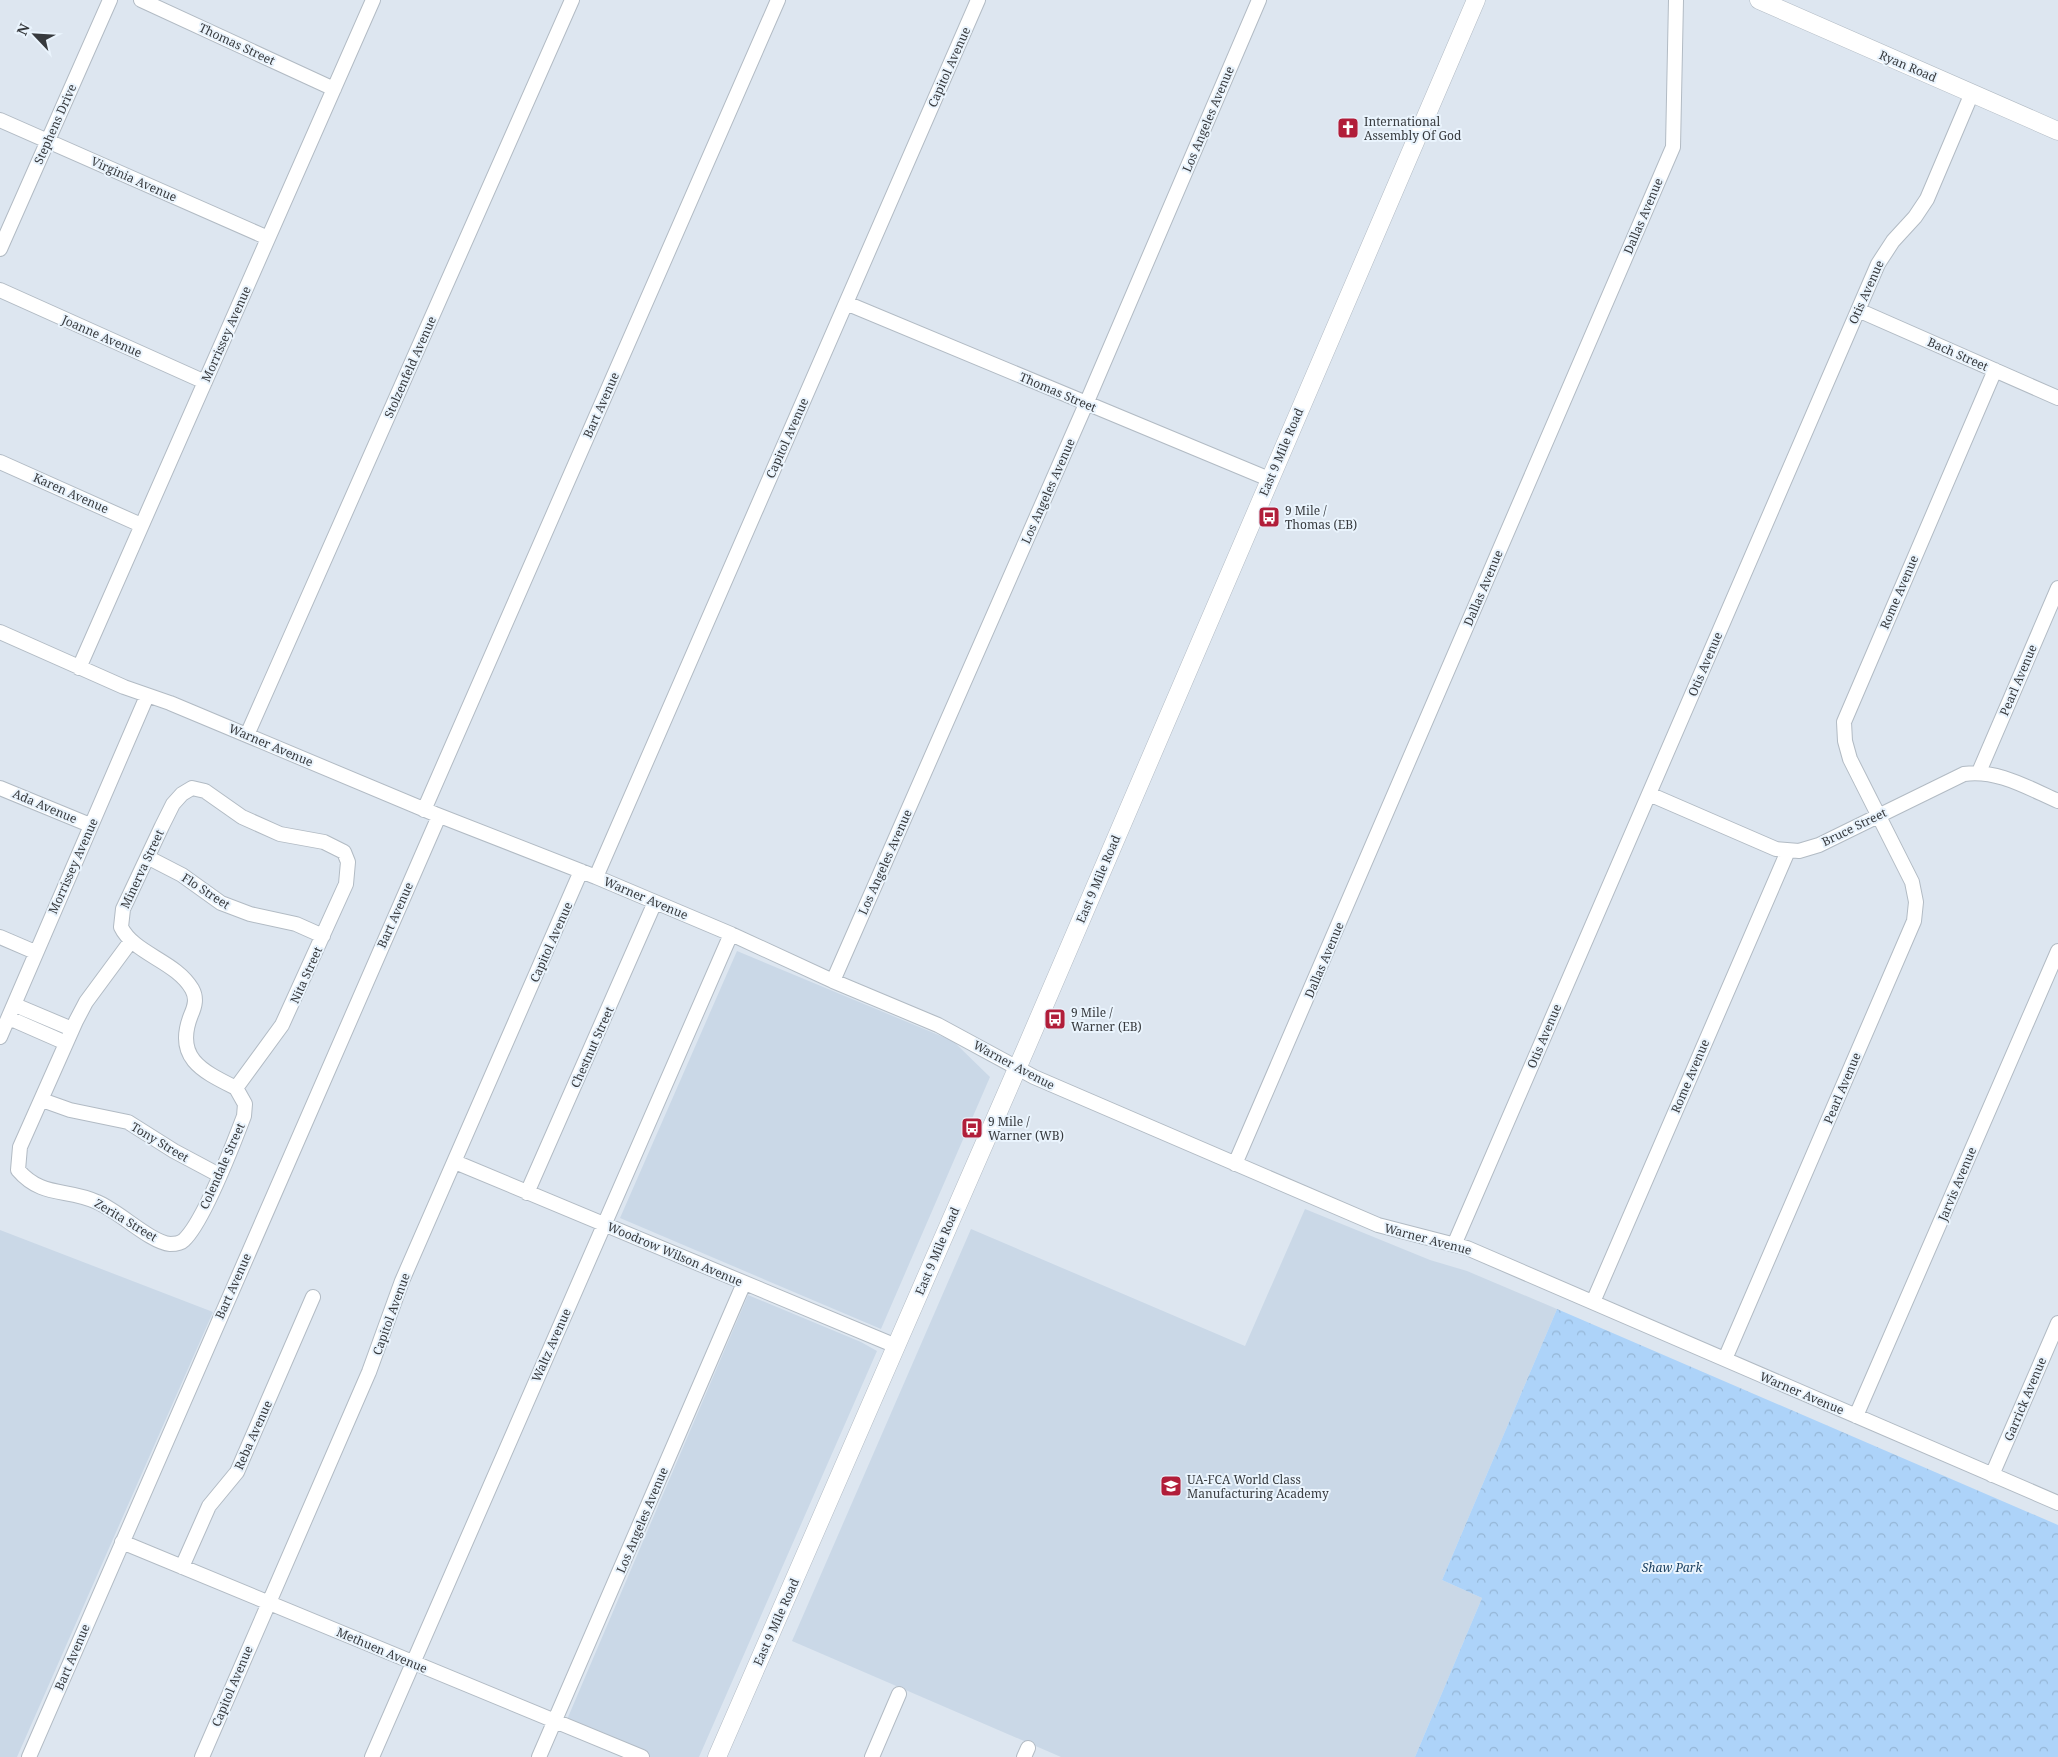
<svg xmlns="http://www.w3.org/2000/svg" width="2058" height="1757" viewBox="0 0 2058 1757" font-family="'Noto Serif',serif">
  <style>
    .built { fill: #cad8e7 }
    .park { fill: url(#park-crowns) }
    .lines { fill: none; stroke-linecap: round; stroke-linejoin: round }
    .minor-casing { stroke: #b2bbc4; stroke-width: 16 }
    .major-casing { stroke: #b2bbc4; stroke-width: 19 }
    .minor { stroke: #fff; stroke-width: 14 }
    .major { stroke: #fff; stroke-width: 18 }
    .labels { text-anchor: middle; dominant-baseline: central; stroke-width: 4; stroke-linejoin: round; paint-order: stroke }
    .street-label { font-size: 12px; fill: #373a3e; stroke: #eaf4fd }
    .poi-label { font-size: 12px; fill: #373a3e; stroke: #eaf4fd; text-anchor: start }
    .park-label { font-size: 12px; font-style: italic; fill: #153b5c; stroke: #eaf4fd }
  </style>
  <defs>
    <pattern id="park-crowns" width="20" height="18" patternUnits="userSpaceOnUse" patternTransform="scale(1.25)"><rect width="20" height="18" fill="#add3f9"/><path d="M2 6a3 3 0 1 1 6 0M12 15a3 3 0 1 1 6 0" fill="none" stroke="#95b6d6"/></pattern>
  </defs>
  <rect width="100%" height="100%" fill="#dde6f0"/>
  <path class="built" d="M737 951 953 1041 990 1077 881 1329 620 1218Z
    M1305 1209 1430 1260 1467 1271 1557 1309 1442 1580 1482 1598 1415 1757H1061L792 1641 971 1229 1245 1346Z
    M0 1230 213 1312 17 1757H0Z
    M748 1295 861 1342 877 1351 699 1757H627L563 1729Z"/>
  <path class="park" d="M1557 1309 2058 1525V1757H1415L1482 1598 1442 1580Z"/>
  <g class="lines">
    <g class="minor-casing">
      <path id="minor" d="M141 0 334 89
        M0 120 268 238
        M0 249 110 0
        M0 290 205 382
        M846 303 1269 479
        M1858 310 2058 398
        M0 462 141 525
        M0 632 124 687 170 703 435 814 596 877 731 934 833 981 938 1025 1034 1077 1378 1225 1467 1248 2058 1503
        M79 668 373 0
        M247 735 572 0
        M1979 772 2058 588
        M0 788 90 825
        M192 788 205 791 242 817 280 834 324 842 344 852 348 862 346 884 282 1025 236 1088C202 1071 174 1058 191 1015 195 1006 197 998 192 989 176 961 134 954 121 927L123 909 162 826 173 804 182 794Z
        M1649 794 1776 849 1799 851 1819 845 1964 774C1997 769 2028 788 2058 801
        M424 810 778 0
        M149 858 182 875 221 903 250 914 296 924 323 936
        M596 877 978 0
        M0 937 35 952
        M131 941 86 1002 76 1021 20 1147 18 1170C42 1198 67 1188 97 1202 119 1211 150 1242 170 1244 174 1244 181 1243 184 1240 204 1221 233 1145 244 1116L245 1104 236 1088
        M833 981 1086 404 1259 0
        M15 1005 72 1029
        M9 1018 66 1043
        M0 1037 147 696
        M42 1100 70 1110 128 1122 174 1151 219 1175
        M455 1162 896 1346
        M1235 1164 1673 147 1676 0
        M527 1193 655 902
        M1454 1245 1878 264 1893 241 1915 217 1927 199 1972 93
        M1593 1302 1788 851
        M1725 1359 1914 921 1916 902 1912 882 1850 759 1845 741 1844 722 1995 370
        M1856 1416 2058 951
        M1992 1475 2058 1323
        M122 1542 642 1757
        M182 1567 209 1506 237 1472 313 1297
        M29 1757 439 816
        M202 1757 369 1372 402 1281 581 871
        M372 1757 731 934
        M539 1757 744 1283
        M872 1757 899 1694
        M1024 1757 1028 1748"/>
    </g>
    <g class="major-casing">
      <path id="major" d="M1759 0 2058 131
        M717 1757 1026 1048 1476 0"/>
    </g>
    <use href="#minor" class="minor"/>
    <use href="#major" class="major"/>
  </g>
  <defs>
    <g id="church-square" transform="scale(1.125)"><rect x="-9" y="-9" width="18" height="18" rx="4" fill="#b11d39" stroke="#eaf4fd"/><path d="M-1.2-6h2.4v3.5h3.3v2.4h-3.3V6h-2.4V-.1h-3.3v-2.4h3.3Z" fill="#fff"/></g>
    <g id="bus-square" transform="scale(1.125)"><rect x="-9" y="-9" width="18" height="18" rx="4" fill="#b11d39" stroke="#eaf4fd"/><path d="M-5-6H5V4H4V6H2V4H-2V6H-4V4H-5ZM-3.5-4V0h7V-4ZM-3.5 1.2v1.5H-2V1.2ZM2 1.2v1.5H3.5V1.2Z" fill="#fff"/></g>
    <g id="school-square" transform="scale(1.125)"><rect x="-9" y="-9" width="18" height="18" rx="4" fill="#b11d39" stroke="#eaf4fd"/><path d="M0-5L7-2L0 1L-7-2ZM-4 1L0 2.5L4 1V4Q0 6-4 4Z" fill="#fff"/></g>
  </defs>
  <g fill-rule="evenodd">
    <use href="#church-square" x="1348" y="128"/>
    <use href="#bus-square" x="1269" y="517"/>
    <use href="#bus-square" x="1055" y="1019"/>
    <use href="#bus-square" x="972" y="1128"/>
    <use href="#school-square" x="1171" y="1486"/>
  </g>
  <g class="labels">
    <g class="street-label">
      <text transform="translate(237 44) rotate(25)">Thomas Street</text>
      <text transform="translate(1908 66) rotate(23)">Ryan Road</text>
      <text transform="translate(949 67) rotate(-66)">Capitol Avenue</text>
      <text transform="translate(1208 119) rotate(-67)">Los Angeles Avenue</text>
      <text transform="translate(55 124) rotate(-66)">Stephens Drive</text>
      <text transform="translate(134 179) rotate(24)">Virginia Avenue</text>
      <text transform="translate(1643 216) rotate(-67)">Dallas Avenue</text>
      <text transform="translate(1866 292) rotate(-66)">Otis Avenue</text>
      <text transform="translate(226 334) rotate(-66)">Morrissey Avenue</text>
      <text transform="translate(102 336) rotate(24)">Joanne Avenue</text>
      <text transform="translate(1958 354) rotate(24)">Bach Street</text>
      <text transform="translate(410 367) rotate(-66)">Stolzenfeld Avenue</text>
      <text transform="translate(1058 392) rotate(23)">Thomas Street</text>
      <text transform="translate(601 405) rotate(-66)">Bart Avenue</text>
      <text transform="translate(787 438) rotate(-66)">Capitol Avenue</text>
      <text transform="translate(1281 452) rotate(-67)">East 9 Mile Road</text>
      <text transform="translate(1048 491) rotate(-66)">Los Angeles Avenue</text>
      <text transform="translate(71 493) rotate(24)">Karen Avenue</text>
      <text transform="translate(1483 588) rotate(-67)">Dallas Avenue</text>
      <text transform="translate(1899 592) rotate(-67)">Rome Avenue</text>
      <text transform="translate(1705 664) rotate(-67)">Otis Avenue</text>
      <text transform="translate(2018 680) rotate(-67)">Pearl Avenue</text>
      <text transform="translate(271 745) rotate(23)">Warner Avenue</text>
      <text transform="translate(45 806) rotate(23)">Ada Avenue</text>
      <text transform="translate(1854 827) rotate(-26)">Bruce Street</text>
      <text transform="translate(885 862) rotate(-66)">Los Angeles Avenue</text>
      <text transform="translate(73 866) rotate(-66)">Morrissey Avenue</text>
      <text transform="translate(142 869) rotate(-65)">Minerva Street</text>
      <text transform="translate(1098 879) rotate(-67)">East 9 Mile Road</text>
      <text transform="translate(206 891) rotate(33)">Flo Street</text>
      <text transform="translate(646 898) rotate(23)">Warner Avenue</text>
      <text transform="translate(395 915) rotate(-66)">Bart Avenue</text>
      <text transform="translate(551 942) rotate(-66)">Capitol Avenue</text>
      <text transform="translate(1324 960) rotate(-67)">Dallas Avenue</text>
      <text transform="translate(306 975) rotate(-66)">Nita Street</text>
      <text transform="translate(1544 1036) rotate(-67)">Otis Avenue</text>
      <text transform="translate(592 1047) rotate(-66)">Chestnut Street</text>
      <text transform="translate(1014 1065) rotate(28)">Warner Avenue</text>
      <text transform="translate(1690 1076) rotate(-67)">Rome Avenue</text>
      <text transform="translate(1842 1088) rotate(-67)">Pearl Avenue</text>
      <text transform="translate(160 1142) rotate(31)">Tony Street</text>
      <text transform="translate(222 1166) rotate(-66)">Colendale Street</text>
      <text transform="translate(1957 1184) rotate(-67)">Jarvis Avenue</text>
      <text transform="translate(126 1220) rotate(31)">Zerita Street</text>
      <text transform="translate(1428 1239) rotate(15)">Warner Avenue</text>
      <text transform="translate(937 1251) rotate(-67)">East 9 Mile Road</text>
      <text transform="translate(675 1254) rotate(23)">Woodrow Wilson Avenue</text>
      <text transform="translate(233 1286) rotate(-66)">Bart Avenue</text>
      <text transform="translate(391 1314) rotate(-70)">Capitol Avenue</text>
      <text transform="translate(551 1345) rotate(-66)">Waltz Avenue</text>
      <text transform="translate(1802 1393) rotate(23)">Warner Avenue</text>
      <text transform="translate(2025 1399) rotate(-67)">Garrick Avenue</text>
      <text transform="translate(253 1435) rotate(-66)">Reba Avenue</text>
      <text transform="translate(642 1520) rotate(-67)">Los Angeles Avenue</text>
      <text transform="translate(776 1622) rotate(-66)">East 9 Mile Road</text>
      <text transform="translate(382 1650) rotate(23)">Methuen Avenue</text>
      <text transform="translate(72 1657) rotate(-67)">Bart Avenue</text>
      <text transform="translate(232 1686) rotate(-67)">Capitol Avenue</text>
    </g>
    <g class="poi-label">
      <text x="1364" y="121">International<tspan x="1364" dy="14">Assembly Of God</tspan></text>
      <text x="1285" y="510">9 Mile /<tspan x="1285" dy="14">Thomas (EB)</tspan></text>
      <text x="1071" y="1012">9 Mile /<tspan x="1071" dy="14">Warner (EB)</tspan></text>
      <text x="988" y="1121">9 Mile /<tspan x="988" dy="14">Warner (WB)</tspan></text>
      <text x="1187" y="1479">UA-FCA World Class<tspan x="1187" dy="14">Manufacturing Academy</tspan></text>
    </g>
    <g class="park-label">
      <text x="1672" y="1567">Shaw Park</text>
    </g>
  </g>
  <g transform="translate(35 35) rotate(295)" stroke="#eaf4fd" stroke-width="4" paint-order="stroke">
  <path d="M0-4L9 19L0 12L-9 19Z" fill="#373a3e"/>
  <text y="-8" font-size="14" font-weight="bold" text-anchor="middle" fill="#373a3e">N</text>
  </g>
</svg>
